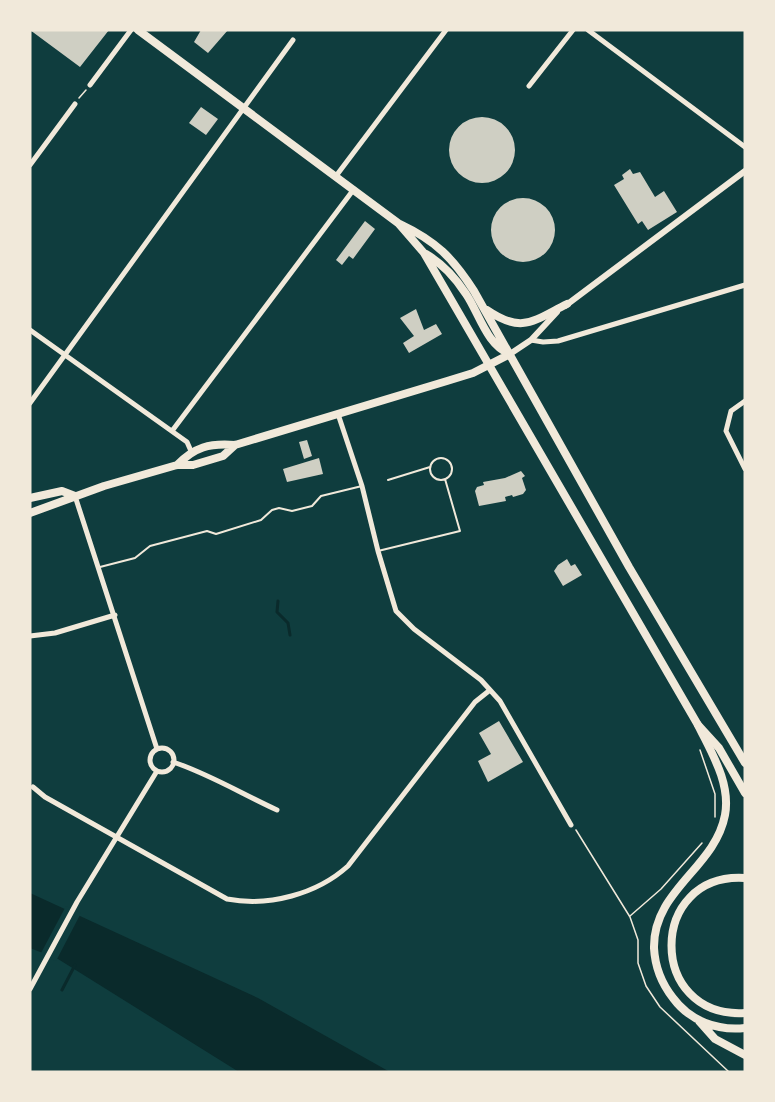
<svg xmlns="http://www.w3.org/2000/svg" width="775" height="1102" viewBox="0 0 775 1102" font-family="Manrope,sans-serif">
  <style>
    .water { fill: #0a2a2b }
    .pier { fill: #0f3d3e }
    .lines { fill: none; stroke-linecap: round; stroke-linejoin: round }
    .stream { stroke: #0a2a2b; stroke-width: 3 }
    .building { fill: #cfcfc3 }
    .path { stroke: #f1e9da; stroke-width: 1.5 }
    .service { stroke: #f1e9da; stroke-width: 2 }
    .minor { stroke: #f1e9da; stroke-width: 5 }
    .tertiary { stroke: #f1e9da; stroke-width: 6 }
    .secondary { stroke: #f1e9da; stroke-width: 8 }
    .trunk { stroke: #f1e9da; stroke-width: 8 }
  </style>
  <rect width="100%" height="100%" fill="#0f3d3e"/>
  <path class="water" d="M30 893 258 998 390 1072H239L58 959 30 948Z"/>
  <path class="pier" d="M66 906 81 913 56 961 40 955Z"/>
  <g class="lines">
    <path class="stream" d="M278 601 277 612 288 623 290 635
      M62 990 75 965"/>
  </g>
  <path class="building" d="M30 30H109L80 67Z
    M201 30H228L208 53 194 42Z
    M201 107 218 119 206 135 189 123Z
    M449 150a33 33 0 1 1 66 0a33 33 0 1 1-66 0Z
    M630 169 633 174 640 172 655 197 664 191 677 212 648 230 642 221 638 224 614 185 624 179 622 175Z
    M491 230a32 32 0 1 1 64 0a32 32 0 1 1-64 0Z
    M365 221 375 229 353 259 349 256 342 265 336 260Z
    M416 309 424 330 436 324 442 334 409 353 403 343 414 336 400 318Z
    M307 440 312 456 304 459 299 442Z
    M319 458 323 474 287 482 283 469Z
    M521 471 525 476 522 478 526 490 523 494 513 497 512 495 505 497 506 501 479 506 475 491 477 487 484 485 483 482 505 478Z
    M567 559 571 566 575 564 582 575 563 586 554 571 558 565Z
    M499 721 523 762 488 782 478 761 491 754 479 733Z"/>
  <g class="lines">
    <path class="path" d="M79 98 86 90
      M700 750 715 794V817
      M576 830 630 917 638 940V963L646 986 660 1007 729 1072
      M630 916 661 889 702 843"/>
    <path class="service" d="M430 469a11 11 0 1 1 22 0a11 11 0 1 1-22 0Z
      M388 480 430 467
      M378 551 460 531 445 479
      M100 567 135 558 150 546 207 531 216 534 261 520 272 510 279 508 292 511 312 506 321 496 362 486"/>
    <path class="minor" d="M588 30 745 147
      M90 85 131 30
      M529 86 573 30
      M30 165 75 104
      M336 176 446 30
      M30 330 187 442 191 451
      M531 340 543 342 558 341 745 285
      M745 401 731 411 726 431 745 469
      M30 403 293 40
      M338 414 362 486 378 551 396 611 414 629 481 680 500 701 571 825
      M172 431 354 189
      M75 496 157 749
      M30 636 55 633 115 615
      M150 760a12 12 0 1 1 24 0a12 12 0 1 1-24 0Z
      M173 762C209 774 242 794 277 810
      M33 787 45 797 227 899C269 907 317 894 348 866L475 702 490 690
      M30 989 77 902 157 771"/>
    <path class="tertiary" d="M565 306 745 171
      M510 354 531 340 557 312"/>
    <path class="secondary" d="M138 30 398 223 424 253 698 725 719 748 745 793
      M400 224C436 241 453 258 474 291L629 567 745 763
      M426 254C443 264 455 277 466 294 479 313 487 346 510 354
      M487 310C522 334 533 321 567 304
      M177 465C195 447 209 443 235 445L447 381 473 373 510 354
      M30 498 62 491 75 496
      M30 513 104 486 177 465H193L223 456 235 445"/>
    <path class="trunk" d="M698 725C711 752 731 783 725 815 715 868 653 890 654 948 655 967 662 984 673 998 690 1021 717 1031 745 1028
      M745 878C647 872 647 1019 745 1013
      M699 1021 715 1039 745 1055"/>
  </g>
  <rect width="775" height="1102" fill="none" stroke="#f1e9da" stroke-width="63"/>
</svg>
